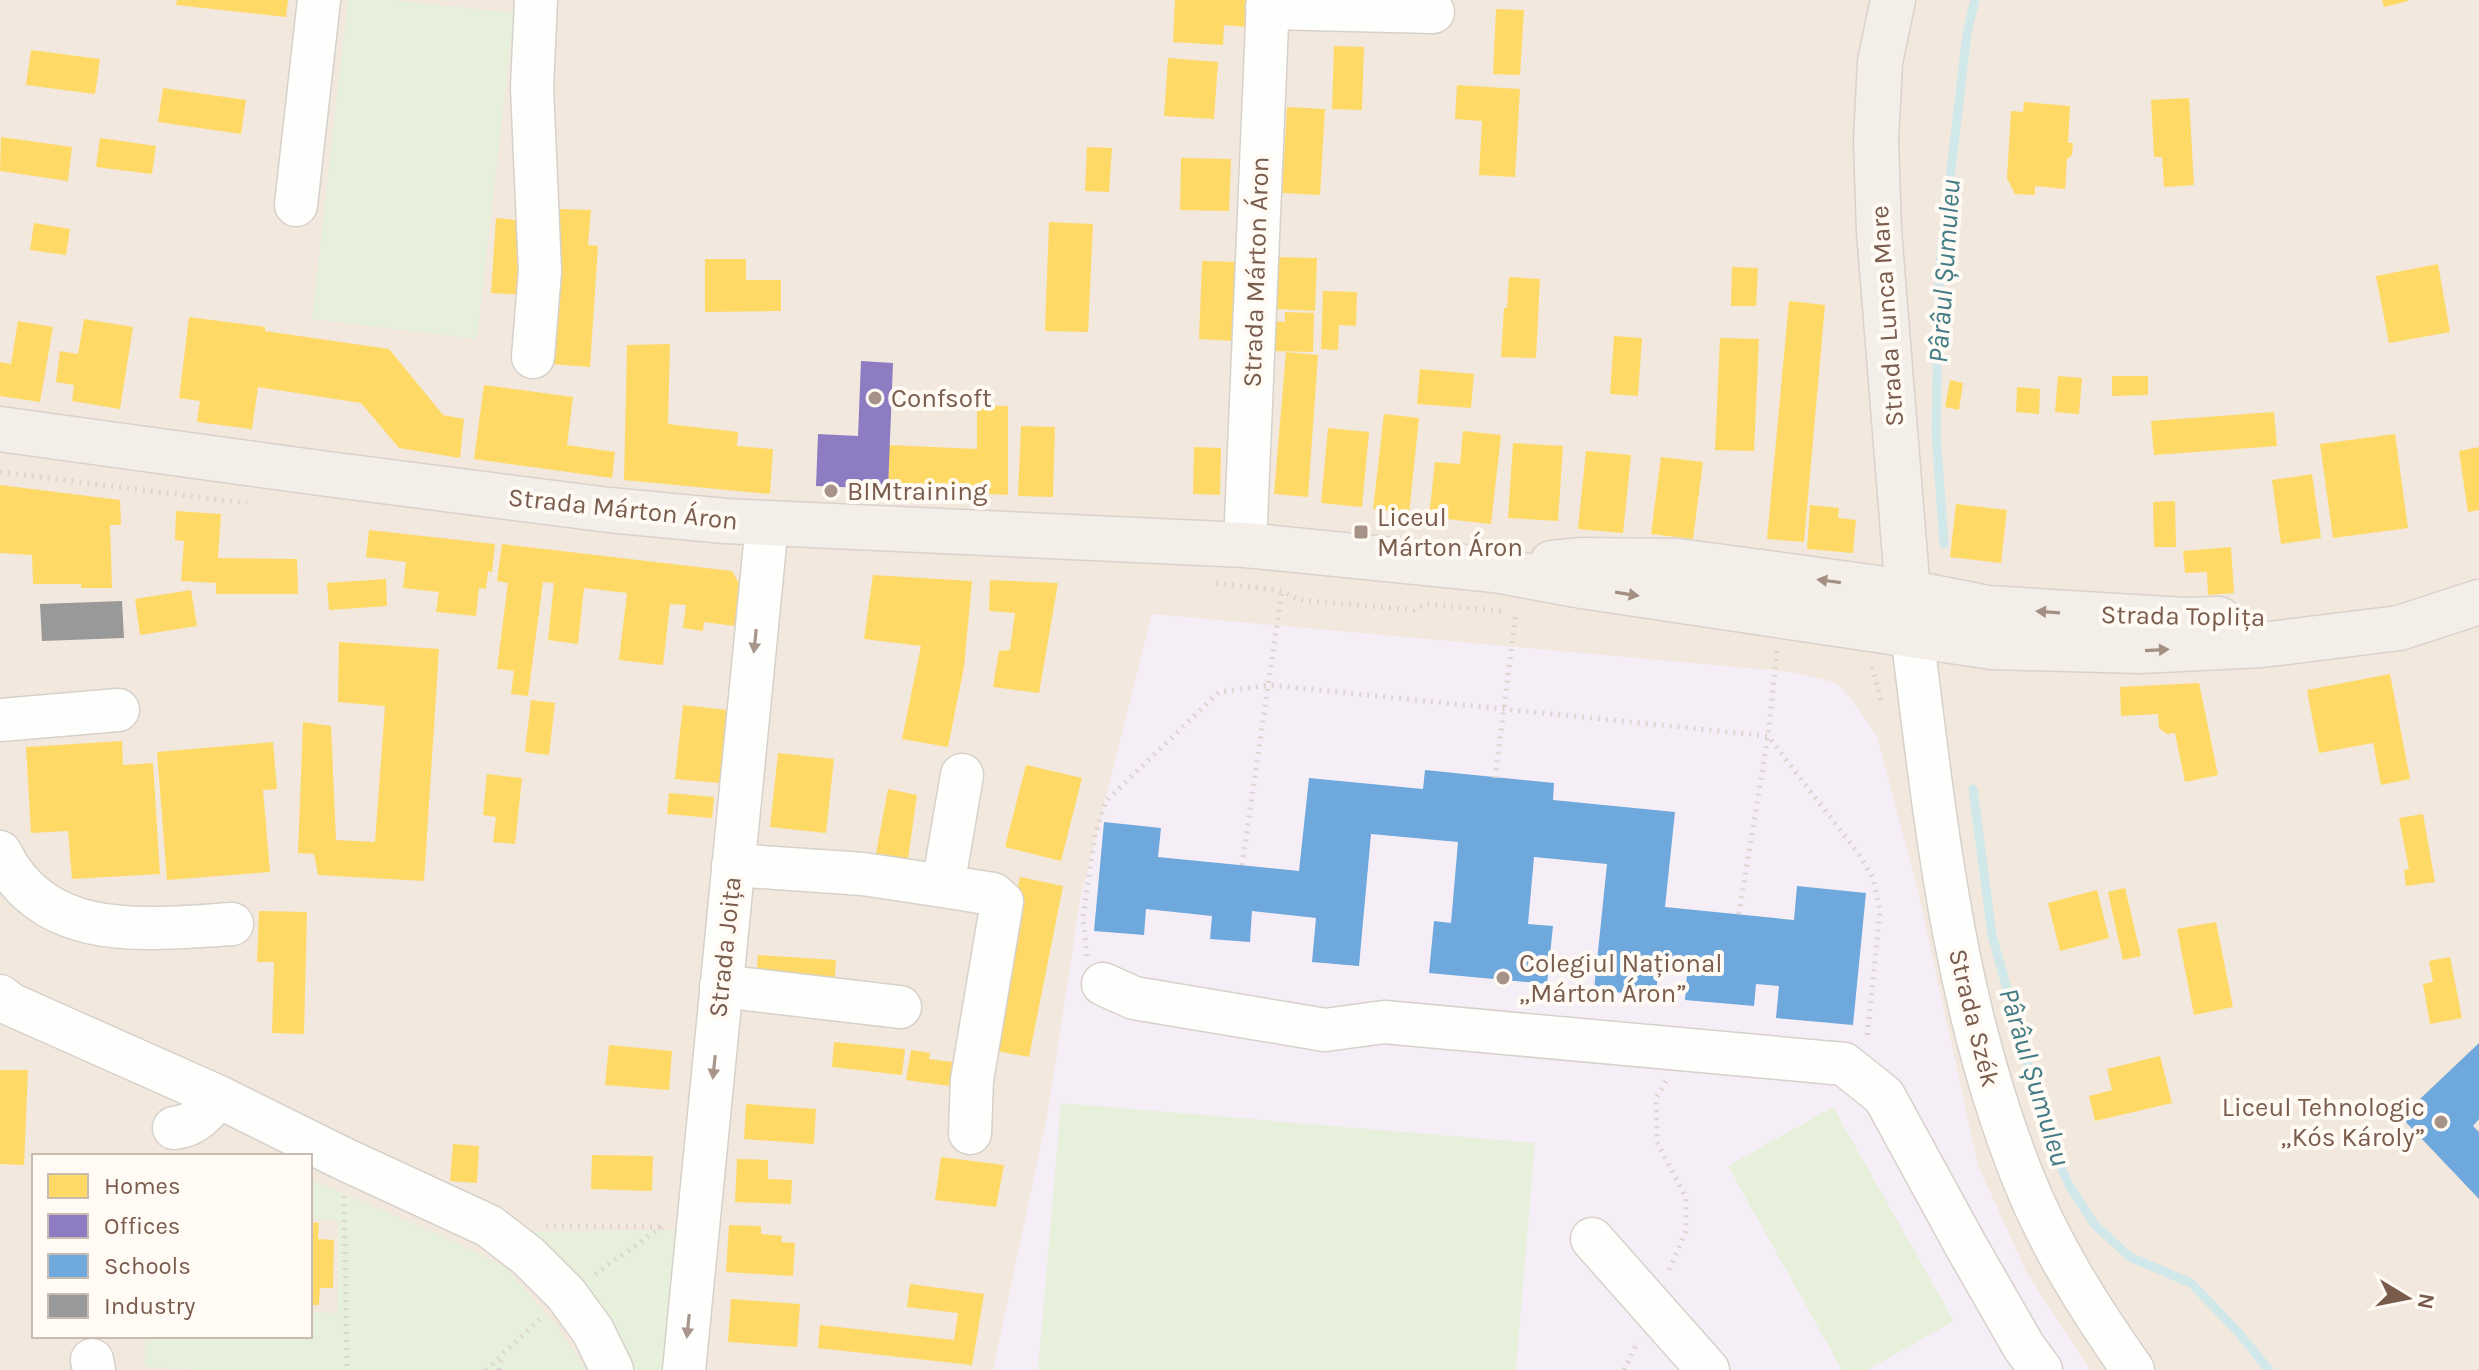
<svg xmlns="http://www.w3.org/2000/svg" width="2479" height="1370" viewBox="0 0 2479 1370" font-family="Karla,sans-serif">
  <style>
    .residential { fill: #f2e8de; fill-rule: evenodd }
    .education { fill: #f6eef6 }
    .green { fill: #e7f0db }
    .homes { fill: #ffd966 }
    .offices { fill: #8e7cc3 }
    .schools { fill: #6fa8dc }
    .industry { fill: #999 }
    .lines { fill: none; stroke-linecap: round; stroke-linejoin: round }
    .stream { stroke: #d0e8ea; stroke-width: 9 }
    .minor-casing { stroke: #d7d1cb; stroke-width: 45 }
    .major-casing { stroke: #dad1cc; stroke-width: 47 }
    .path { stroke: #dcd5d0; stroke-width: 5; stroke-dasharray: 2 6; stroke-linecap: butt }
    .minor { stroke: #fefefd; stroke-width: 42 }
    .major { stroke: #f3eee8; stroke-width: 44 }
    .oneway { fill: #a48f83 }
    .oneway2 { fill: #a8958b }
    .poi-dot { fill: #a69286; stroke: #fffaf3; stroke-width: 3 }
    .labels { text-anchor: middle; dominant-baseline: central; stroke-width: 8; stroke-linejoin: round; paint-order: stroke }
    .street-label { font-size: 26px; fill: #7a5c4d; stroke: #fffaf3 }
    .poi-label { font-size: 26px; fill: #7a5c4d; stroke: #fffaf3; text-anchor: start }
    .water-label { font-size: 28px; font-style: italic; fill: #437c86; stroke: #fffaf3 }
  </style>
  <rect width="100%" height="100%" fill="#f9f5f0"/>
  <path class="residential" d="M0 0H2479V1370H0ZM34 1156H310V1336H34Z"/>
  <path class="education" d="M1152 614 1792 672 1837 683 1857 706 1877 736 1918 891 1978 1165 2026 1271 2090 1370H993L1048 1111 1080 900Z"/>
  <path class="green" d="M348 0H392L514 13 477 339 312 319Z
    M1061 1103 1535 1143 1516 1370H1038Z
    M1833 1107 1954 1321 1867 1370H1842L1728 1166Z
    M310 1179 446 1238 505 1267 557 1326 586 1370H205L145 1367V1336H310V1312L337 1313 339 1221 310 1218Z
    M680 1230 671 1370H631L527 1232Z"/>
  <path class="homes" d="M177 0H288L286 17 176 5Z
    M1175 0H1247L1246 27 1224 25 1223 45 1173 42Z
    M2382 0H2408V1L2384 7Z
    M1496 9 1524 10 1520 75 1493 74Z
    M1334 46 1364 47 1362 110 1332 109Z
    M31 50 100 59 95 94 26 85Z
    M1168 58 1218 62 1214 119 1164 116Z
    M1457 85 1520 89 1515 177 1479 175 1482 121 1455 119Z
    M163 88 246 100 241 134 158 122Z
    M2189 98 2194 185 2164 187 2162 157H2154L2151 100Z
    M2024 102 2070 106 2068 143H2073L2072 155 2067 159 2065 189 2035 186V195L2015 194 2007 178 2011 111 2023 112Z
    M1287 107 1325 109 1320 195 1282 193Z
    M1 137 72 147 68 181 0 171Z
    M100 138 156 146 152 174 96 167Z
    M1087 147 1112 148 1109 192 1085 191Z
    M1181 158 1231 159 1229 211 1180 210Z
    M560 209 591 210 588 245 598 246 590 367 550 364Z
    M496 218 528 221 523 295 491 293Z
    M1049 222 1093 224 1088 332 1045 331Z
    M34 223 70 229 66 255 30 250Z
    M1278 257 1317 258 1315 311 1276 309Z
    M705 259H746V280H781V311L705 312Z
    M1202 261 1237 262 1233 341 1199 339Z
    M2438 264 2450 332 2389 343 2376 276Z
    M1732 267 1758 268 1756 306H1731Z
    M1509 277 1540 279 1536 358 1501 357 1504 308H1507Z
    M1323 291 1357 292 1356 326 1339 325 1338 350 1321 349Z
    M1789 301 1825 305 1804 542 1767 539Z
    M1285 312 1314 313 1313 352 1271 351V321L1285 322Z
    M189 317 265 327V331L389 349 443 415 464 419 460 458 399 448 361 403 258 387 252 429 197 422 200 401 179 398Z
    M84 319 133 327 120 409 72 401 74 385 56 382 60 351 78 354Z
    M18 321 53 327 40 402 0 396V362L11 364Z
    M1614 336 1642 338 1638 396 1610 394Z
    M1720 338 1759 339 1754 451 1715 450Z
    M670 344 668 424 738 432 737 446 773 449 770 494 624 480 627 345Z
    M1286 352 1318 355 1308 497 1274 494Z
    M1420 369 1474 374 1471 408 1417 404Z
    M2058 376 2082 378 2079 414 2055 412Z
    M2112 376H2148V395L2112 396Z
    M1950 380 1963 383 1959 410 1945 407Z
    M484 385 573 397 567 445 615 452 612 478 474 459Z
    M2017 387 2040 389 2039 414 2016 412Z
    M977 405 1008 406V495L888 489 889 445 977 449Z
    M2274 412 2277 446 2154 455 2151 421Z
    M1384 414 1419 418 1409 514 1373 509Z
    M1021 426 1055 427 1053 497 1018 496Z
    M1328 428 1369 432 1362 507 1321 503Z
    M1463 431 1501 435 1491 524 1429 517 1435 462 1460 464Z
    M2395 434 2408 528 2333 538 2320 444Z
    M1513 443 1563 446 1558 521 1508 518Z
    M1194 447 1221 448 1220 495 1193 494Z
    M2479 447V510L2468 512 2459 451Z
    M1586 451 1631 455 1623 533 1578 529Z
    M1661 457 1703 462 1693 539 1651 534Z
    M2312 474 2321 538 2281 544 2272 480Z
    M0 485 120 500 121 525H110L112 588H81V584H33L32 555 0 553Z
    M2175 501 2176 547H2154L2153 502Z
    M1956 504 2007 510 2001 563 1950 557Z
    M1810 505 1839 508 1838 518 1856 520 1853 553 1807 549Z
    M176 511 221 514 218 558 297 559 298 594H216V583L181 581 184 541 175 540Z
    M369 530 495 544 492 572 488 571 486 589 479 588 476 616 436 612 439 592 403 588 406 562 366 557Z
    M502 544 732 571 740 585 735 626 704 622 703 631 683 628 686 605 670 604 663 665 619 660 627 593 584 588 578 644 548 640 554 583 543 582 528 696 511 694 514 671 497 669 508 583 497 581Z
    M2231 547 2234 593 2208 595 2207 572 2185 573 2183 551Z
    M873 575 972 581 964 667 948 747 902 739 921 646 864 639Z
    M386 579 387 606 329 610 327 583Z
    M990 580 1058 583 1039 693 993 687 999 651 1010 650 1015 613 989 611Z
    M191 590 197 626 140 635 135 599Z
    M339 642 439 649 424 881 318 875 314 854 298 853 303 722 331 726 336 840 375 842 385 706 338 702Z
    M2390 674 2410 779 2381 785 2373 743 2319 753 2307 690Z
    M2199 683 2218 775 2185 782 2175 733 2167 734 2159 728 2158 714 2121 716 2120 687Z
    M531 700 555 703 549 755 525 752Z
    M683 705 728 710 720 783 675 779Z
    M122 741 123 765 153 763 160 874 72 879 68 831 31 833 26 747Z
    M273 742 277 789 263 790 270 872 167 880 157 752Z
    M778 753 834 759 826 833 770 827Z
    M1026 765 1082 778 1061 861 1005 847Z
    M487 774 522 778 515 844 493 842 496 817 483 815Z
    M888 789 917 795 908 859 876 854Z
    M669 793 714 797 712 818 667 814Z
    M2423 814 2435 882 2406 886 2404 870 2409 869 2399 818Z
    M1020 877 1063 886 1029 1057 986 1049Z
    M2125 888 2141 956 2123 960 2108 892Z
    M2097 890 2109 938 2060 951 2048 903Z
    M259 911 307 912 304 1034 272 1033 274 962H257Z
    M2216 922 2233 1007 2194 1015 2177 929Z
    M758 955 836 960 834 988 756 983Z
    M2450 957 2462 1018 2430 1024 2423 984 2433 982 2429 961Z
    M834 1042 905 1049 902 1075 832 1067Z
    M609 1045 672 1051 669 1090 605 1085Z
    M911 1050 930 1053 929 1059 967 1064 964 1088 906 1080Z
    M2160 1056 2172 1103 2095 1121 2089 1096 2112 1090 2107 1069Z
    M0 1070H28L24 1165 0 1164Z
    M746 1104 816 1109 814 1144 744 1139Z
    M453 1144 479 1146 477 1183 450 1181Z
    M592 1155 653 1156 652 1191 591 1189Z
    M941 1157 1004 1165 996 1207 935 1200Z
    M737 1159 768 1160V1179L792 1180 791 1204 735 1202Z
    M310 1222 319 1223 318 1239 334 1240 333 1288H320L319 1305H310Z
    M729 1225 761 1226V1234L782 1236 781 1242 795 1243 793 1276 726 1272Z
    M910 1284 984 1294 972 1365 818 1348 820 1325 954 1340 958 1313 907 1307Z
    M731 1299 800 1304 797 1347 728 1342Z"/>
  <path class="offices" d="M861 361 893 363 888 489 816 486 818 434 858 436Z"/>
  <path class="schools" d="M1425 770 1554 783 1553 800 1675 812 1665 907 1794 920 1797 886 1866 893 1853 1025 1776 1018 1779 986 1756 984 1754 1006 1685 1000 1687 974 1658 971 1656 996 1594 990 1607 864 1534 857 1528 924 1553 926 1547 984 1429 973 1434 921 1451 923 1458 842 1371 834 1359 966 1312 962 1316 918 1252 911 1250 942 1210 939 1212 916 1146 909 1144 935 1094 931 1104 822 1161 828 1158 857 1299 871 1309 778 1423 789Z
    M2479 1043V1119L2473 1126 2479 1132V1199L2401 1117Z"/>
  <path class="industry" d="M122 601 124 638 42 641 40 604Z"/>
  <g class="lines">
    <path class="stream" d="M1944 544 1936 433 1939 273 1967 33 1975 0
      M1973 789 1992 935 2049 1141 2069 1185 2094 1224 2130 1257 2191 1283 2239 1333 2269 1370"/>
    <g class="minor-casing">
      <path id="minor" d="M1267 8 1433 12
        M296 205 319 0
        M533 357 540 271 532 87 536 0
        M1245 545 1268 0
        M1912 634C1935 817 1953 1002 2022 1175 2049 1244 2090 1309 2133 1370
        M0 720 118 710
        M962 775 943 886 993 894 1002 902 972 1080 970 1133
        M0 852C45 944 146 929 232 924
        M733 865 863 874 943 886
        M1103 984 1134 998 1325 1030 1384 1022 1844 1064 1884 1096 1966 1246 2024 1347 2041 1370
        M721 986 900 1007
        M0 996 10 1004 219 1097 344 1159 489 1226 528 1256 566 1294 593 1331 612 1370
        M174 1128C196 1126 205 1112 219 1097
        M1592 1239 1708 1370
        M92 1360 94 1370
        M684 1370 767 524"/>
    </g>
    <g class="major-casing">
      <path id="major" d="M1893 0 1880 62 1876 140 1879 231 1910 619
        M0 429 320 473 609 510 725 521 1245 545 1495 570 1582 586 1992 647 2140 651 2262 645 2399 628 2479 602
        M1552 563 1582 560 1678 561 1907 592 1988 608 2184 620 2219 619"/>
    </g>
    <path class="path" d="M0 472 247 503
      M1216 583 1282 591 1299 600 1414 610 1426 604 1502 611
      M1872 667 1881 700
      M1495 778 1516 613
      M1242 865 1282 591
      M1739 914 1768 736 1777 649
      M1087 956 1083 917 1095 835 1106 801 1219 692 1269 685 1768 736 1860 856 1873 878 1880 911 1867 1039
      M1666 1081 1656 1098 1657 1142 1686 1198V1231L1668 1273
      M344 1196 347 1370
      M546 1226 660 1227
      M595 1274 662 1227
      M486 1370 541 1318
      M499 1370 502 1356
      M1624 1370 1638 1341"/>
    <use href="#minor" class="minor"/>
    <use href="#major" class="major"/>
  </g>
  <defs><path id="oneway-solid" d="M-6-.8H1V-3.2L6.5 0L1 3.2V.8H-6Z" transform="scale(2)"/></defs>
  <g class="oneway">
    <use href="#oneway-solid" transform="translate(1829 581) rotate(-172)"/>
    <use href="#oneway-solid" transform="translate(1627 594) rotate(9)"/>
    <use href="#oneway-solid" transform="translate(2048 612) rotate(-176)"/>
    <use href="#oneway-solid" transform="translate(2157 650) rotate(-3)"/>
  </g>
  <g class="oneway2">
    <use href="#oneway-solid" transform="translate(755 641) rotate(96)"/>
    <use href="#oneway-solid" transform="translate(714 1067) rotate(96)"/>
    <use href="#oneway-solid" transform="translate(688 1326) rotate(96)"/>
  </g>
  <g class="poi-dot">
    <circle cx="875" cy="398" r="8"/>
    <circle cx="831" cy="491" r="8"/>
    <rect x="1353" y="524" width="16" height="16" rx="4"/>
    <circle cx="1503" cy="978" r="8"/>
    <circle cx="2441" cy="1122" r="8"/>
  </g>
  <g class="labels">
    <g class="street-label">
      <text transform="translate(1256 272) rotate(-88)">Strada Márton Áron</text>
      <text transform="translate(1887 316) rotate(-94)">Strada Lunca Mare</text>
      <text transform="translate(623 509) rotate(6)">Strada Márton Áron</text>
      <text transform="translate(2183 616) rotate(1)">Strada Toplița</text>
      <text transform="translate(725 947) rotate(-84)">Strada Joița</text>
      <text transform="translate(1974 1018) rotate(76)">Strada Szék</text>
    </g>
    <g class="poi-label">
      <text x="891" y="398">Confsoft</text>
      <text x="847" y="491">BIMtraining</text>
      <text x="1377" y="517">Liceul<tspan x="1377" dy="30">Márton Áron</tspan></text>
      <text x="1519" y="963">Colegiul Național<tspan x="1519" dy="30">„Márton Áron”</tspan></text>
      <text x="2425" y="1107" text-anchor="end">Liceul Tehnologic<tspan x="2425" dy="30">„Kós Károly”</tspan></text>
    </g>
    <g class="water-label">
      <text transform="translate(1944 271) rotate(-86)">Pârâul Șumuleu</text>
      <text transform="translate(2035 1077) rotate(73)">Pârâul Șumuleu</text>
    </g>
  </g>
  <rect x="32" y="1154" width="280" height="184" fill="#fffaf3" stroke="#cabbb1" stroke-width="2"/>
  <rect x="48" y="1174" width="40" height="24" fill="#ffd966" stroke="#cabbb1" stroke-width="2"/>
  <text x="104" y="1194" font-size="24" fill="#7a5c4d">Homes</text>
  <rect x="48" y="1214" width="40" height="24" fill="#8e7cc3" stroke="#cabbb1" stroke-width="2"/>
  <text x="104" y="1234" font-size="24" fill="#7a5c4d">Offices</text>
  <rect x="48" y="1254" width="40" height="24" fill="#6fa8dc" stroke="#cabbb1" stroke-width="2"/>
  <text x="104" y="1274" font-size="24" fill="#7a5c4d">Schools</text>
  <rect x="48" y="1294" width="40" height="24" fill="#999999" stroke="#cabbb1" stroke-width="2"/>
  <text x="104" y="1314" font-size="24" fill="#7a5c4d">Industry</text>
  <g transform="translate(2407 1298) rotate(100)" stroke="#fffaf3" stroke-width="6" paint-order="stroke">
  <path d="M0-6L14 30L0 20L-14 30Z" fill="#7a5c4d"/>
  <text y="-12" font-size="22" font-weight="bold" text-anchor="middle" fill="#7a5c4d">N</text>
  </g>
</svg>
